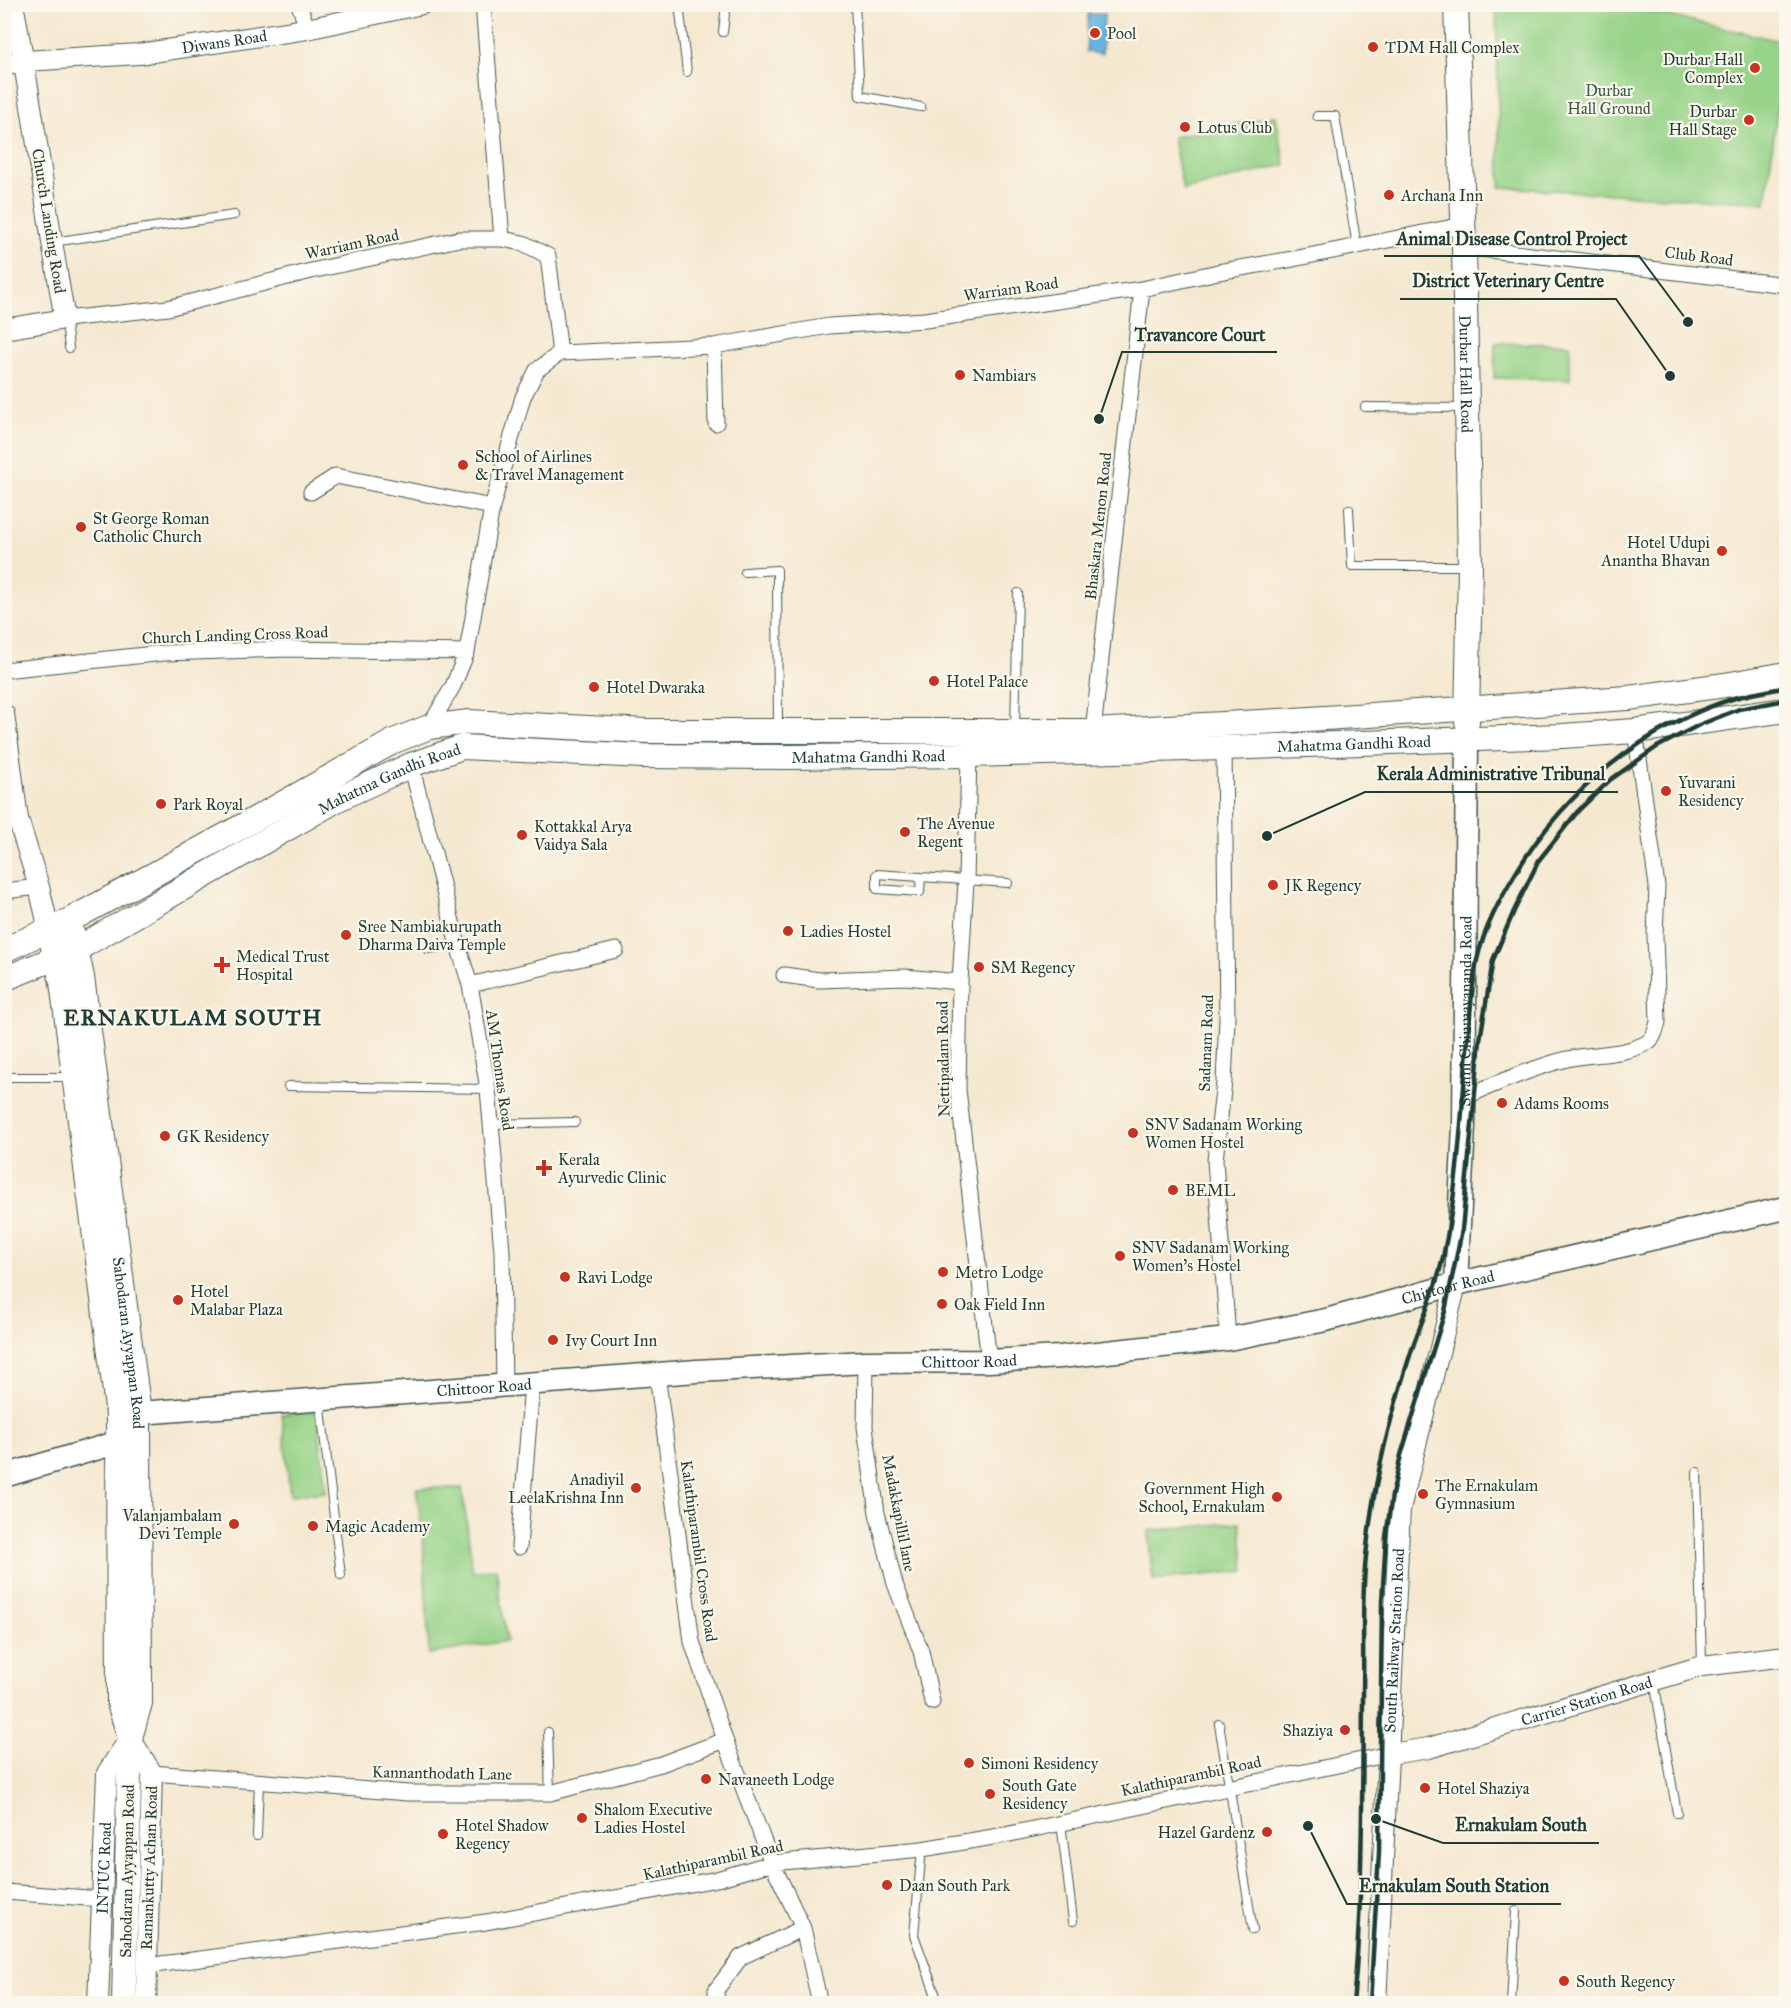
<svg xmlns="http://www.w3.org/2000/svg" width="1791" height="2008" viewBox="0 0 1791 2008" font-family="'IM FELL Great Primer',serif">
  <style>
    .green { fill: #97d388; stroke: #5b885e; stroke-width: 1.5 }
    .water { fill: #69b4e2; stroke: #44788b; stroke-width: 1.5 }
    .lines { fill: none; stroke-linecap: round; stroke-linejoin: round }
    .service-casing { stroke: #3f574b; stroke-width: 10 }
    .minor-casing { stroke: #3f574b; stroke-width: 17 }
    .tertiary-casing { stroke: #3f574b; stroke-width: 22 }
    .secondary-casing { stroke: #3f574b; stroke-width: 25 }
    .primary-casing { stroke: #3f574b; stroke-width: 26 }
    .service { stroke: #fff; stroke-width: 8 }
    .minor { stroke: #fff; stroke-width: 15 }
    .tertiary { stroke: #fff; stroke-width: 20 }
    .secondary { stroke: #fff; stroke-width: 22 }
    .primary { stroke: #fff; stroke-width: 24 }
    .rail { stroke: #1f3d34; stroke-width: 4.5 }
    .poi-dot { fill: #c8321e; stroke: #fbf7ec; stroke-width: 2 }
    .labels { text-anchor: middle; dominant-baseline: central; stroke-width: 4.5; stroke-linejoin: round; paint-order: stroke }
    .poi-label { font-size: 16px; fill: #1f3d34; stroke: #fbf7ec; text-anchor: start }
    .street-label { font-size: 16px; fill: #1f3d34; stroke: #fbf7ec }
    .park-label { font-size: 16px; fill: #375b45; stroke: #fbf7ec }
    .district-label { font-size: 22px; font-weight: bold; letter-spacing: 1.5px; fill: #1f3d34; stroke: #fbf7ec }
    .leader { fill: none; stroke: #1f3d34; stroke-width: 2 }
    .callout-dot { fill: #1f3d34; stroke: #fbf7ec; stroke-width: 2 }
    .callout-label { font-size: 18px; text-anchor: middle; font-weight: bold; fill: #1f3d34; stroke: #fbf7ec; stroke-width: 4.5; stroke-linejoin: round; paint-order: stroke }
  </style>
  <rect width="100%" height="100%" fill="#fbf7ec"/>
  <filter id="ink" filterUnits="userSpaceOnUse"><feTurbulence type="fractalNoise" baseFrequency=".0167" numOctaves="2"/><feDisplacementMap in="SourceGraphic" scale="12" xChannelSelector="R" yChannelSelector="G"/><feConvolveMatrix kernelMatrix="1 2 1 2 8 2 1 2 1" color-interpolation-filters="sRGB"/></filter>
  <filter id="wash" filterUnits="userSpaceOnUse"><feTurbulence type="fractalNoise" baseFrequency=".008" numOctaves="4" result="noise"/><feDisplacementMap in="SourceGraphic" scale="24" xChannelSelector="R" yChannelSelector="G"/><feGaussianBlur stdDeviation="1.35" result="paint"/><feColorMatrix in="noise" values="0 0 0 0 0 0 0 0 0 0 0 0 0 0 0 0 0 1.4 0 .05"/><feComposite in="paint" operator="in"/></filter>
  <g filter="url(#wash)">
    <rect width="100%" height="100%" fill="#f5e8d0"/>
    <path class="green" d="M1496 5H1621L1785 42 1766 203 1500 187Z
      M1276 116 1285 165 1183 190 1173 137Z
      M1495 343 1570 344V380L1494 378Z
      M317 1412 326 1492 290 1495 282 1414Z
      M416 1488H462L473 1572 496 1568 507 1641 429 1654 423 1536Z
      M1240 1522 1245 1571 1153 1580 1148 1531Z"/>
    <path class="water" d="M1088 14H1104L1102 54 1086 52Z"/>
  </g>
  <g filter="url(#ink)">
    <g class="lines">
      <g class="service-casing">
        <path id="service" d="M679 4 687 72
          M855 4 860 96 921 107
          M723 32 726 4
          M1317 116H1335L1357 246
          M53 242 234 215
          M66 321 69 348
          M1365 407 1465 408
          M1349 509 1352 566H1468
          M745 572 777 570 778 729
          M1015 729 1018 593
          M921 877 920 892 877 889V874L1008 883
          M428 949 458 945
          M4 1077H70
          M288 1086 488 1089
          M490 1124 575 1122
          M320 1401 341 1575
          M1697 1472 1702 1665
          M1654 1681 1677 1813
          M1219 1724 1253 1930
          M548 1732 550 1793
          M1061 1823 1073 1921
          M257 1836 259 1781
          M922 1849 914 1935 939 2004
          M1511 2004 1516 1911"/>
      </g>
      <g class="minor-casing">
        <path id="minor" d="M299 4 307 29
          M483 4 502 239
          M1464 247 1786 285
          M65 319 168 308 311 271 459 239H502L523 243 548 256 560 353
          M714 346 716 423
          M311 492 336 476 492 507
          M4 670 164 653 290 649 467 652
          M429 727 453 686 467 652 492 507 523 397 537 370 560 353 714 346 829 326 925 320 1142 289 1218 272 1293 259 1463 225
          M1093 731 1142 289
          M1224 748 1227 1019 1224 1082 1215 1160 1228 1339
          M969 755 966 881 960 982 958 1089 989 1361
          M411 765 458 945 470 985 488 1089 502 1251 504 1387
          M4 891 39 887
          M784 975 819 980 905 977 960 982
          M470 985 616 950
          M1464 1097C1498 1083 1532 1068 1567 1059 1593 1053 1625 1056 1648 1042 1655 1037 1656 1029 1658 1022L1655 936 1657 886 1635 731
          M866 1362 865 1427 877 1513 895 1584 921 1651 932 1702
          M657 1374 692 1642 725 1740 772 1863 803 1928 741 1957 716 1990 717 2004
          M519 1547 532 1384
          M152 1773 408 1793H550L661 1764 725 1740
          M4 1892 102 1899
          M803 1928 820 2004
          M146 1966 486 1922 717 1879 772 1863 922 1849 1005 1835 1390 1754"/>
      </g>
      <g class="tertiary-casing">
        <g id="tertiary">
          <path id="s1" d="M4 66 25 61 139 54 307 29 422 4"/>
          <path d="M4 329 65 319C46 215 34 109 13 4"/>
          <path d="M4 714 18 819 39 887 49 930"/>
          <path id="s2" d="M1390 1754 1429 1748 1702 1666 1786 1656"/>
          <path id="s3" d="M98 2004 107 1773 130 1738 152 1773 146 2004"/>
          <path id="s4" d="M1376 2004 1400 1509 1456 1284"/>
        </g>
      </g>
      <g class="secondary-casing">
        <g id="secondary">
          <path id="s5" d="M1456 1284 1464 1126 1467 739"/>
          <path id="s6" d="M139 1413 697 1371 866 1362 989 1361 1060 1357 1228 1339 1326 1320 1456 1284 1786 1208"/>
          <path d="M4 1476 119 1442"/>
        </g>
      </g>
      <g class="primary-casing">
        <g id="primary">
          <path id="s7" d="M1456 4 1464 247 1470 566 1467 722"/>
          <path id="s8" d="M73 935 82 977 139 1413 140 1703 130 1738 124 2004"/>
          <path d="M52 943 62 982 118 1415 119 1703 130 1738"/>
          <path d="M4 950 70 920 230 833 394 741 429 727 469 722 647 731H1093L1279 721 1628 698 1725 685 1786 674"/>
          <path id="s9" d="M4 979 77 949 340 798 411 765 462 747 643 756 788 757 969 755 1224 748 1562 736 1635 731 1786 710"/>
        </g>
      </g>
      <use href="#service" class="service"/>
      <use href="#minor" class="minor"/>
      <use href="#tertiary" class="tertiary"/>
      <use href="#secondary" class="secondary"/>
      <use href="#primary" class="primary"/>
      <path class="rail" d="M1353 2004C1363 1901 1362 1799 1363 1696 1364 1647 1361 1596 1367 1547 1374 1477 1392 1409 1414 1343 1424 1315 1437 1286 1443 1257 1458 1189 1461 1119 1467 1049 1470 1019 1471 990 1477 960 1484 928 1500 899 1517 871 1565 791 1645 726 1735 698 1752 693 1770 691 1786 687
        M1370 2004 1379 1852 1382 1602 1386 1537 1392 1495 1401 1455 1445 1311 1462 1230 1480 1040 1493 960 1514 911 1539 860 1578 811 1610 780 1657 747 1699 725 1739 709 1786 700"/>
    </g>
  </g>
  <g class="poi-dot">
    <circle cx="1095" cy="33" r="6"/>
    <circle cx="1373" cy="47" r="6"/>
    <circle cx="1755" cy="68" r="6"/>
    <circle cx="1749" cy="120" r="6"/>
    <circle cx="1185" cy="127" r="6"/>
    <circle cx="1389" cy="195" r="6"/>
    <circle cx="960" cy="375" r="6"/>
    <circle cx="463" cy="465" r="6"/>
    <circle cx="81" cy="527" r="6"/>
    <circle cx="1722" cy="551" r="6"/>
    <circle cx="934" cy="681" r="6"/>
    <circle cx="594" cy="687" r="6"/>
    <circle cx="1666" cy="791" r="6"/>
    <circle cx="161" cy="804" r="6"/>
    <circle cx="905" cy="832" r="6"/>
    <circle cx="522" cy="835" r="6"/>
    <circle cx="1273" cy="885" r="6"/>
    <circle cx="788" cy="931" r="6"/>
    <circle cx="346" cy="935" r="6"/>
    <path d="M219 956h6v6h6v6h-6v6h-6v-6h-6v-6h6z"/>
    <circle cx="979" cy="967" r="6"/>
    <circle cx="1502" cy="1103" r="6"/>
    <circle cx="1133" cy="1133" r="6"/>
    <circle cx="165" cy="1136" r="6"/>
    <path d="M541 1159h6v6h6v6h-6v6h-6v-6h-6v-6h6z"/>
    <circle cx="1173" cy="1190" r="6"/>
    <circle cx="1120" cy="1256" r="6"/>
    <circle cx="943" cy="1272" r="6"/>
    <circle cx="565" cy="1277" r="6"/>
    <circle cx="178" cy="1300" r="6"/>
    <circle cx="942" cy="1304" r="6"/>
    <circle cx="553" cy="1340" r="6"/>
    <circle cx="636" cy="1488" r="6"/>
    <circle cx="1423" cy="1494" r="6"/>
    <circle cx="1277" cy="1497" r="6"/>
    <circle cx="234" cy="1524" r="6"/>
    <circle cx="313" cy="1526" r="6"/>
    <circle cx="1345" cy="1730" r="6"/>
    <circle cx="969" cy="1763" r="6"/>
    <circle cx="706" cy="1779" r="6"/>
    <circle cx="1425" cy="1788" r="6"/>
    <circle cx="990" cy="1794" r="6"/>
    <circle cx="582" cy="1818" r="6"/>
    <circle cx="1267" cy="1832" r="6"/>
    <circle cx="443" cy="1834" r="6"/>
    <circle cx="887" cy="1885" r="6"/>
    <circle cx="1564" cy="1981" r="6"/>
  </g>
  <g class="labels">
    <g class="poi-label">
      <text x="1107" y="33">Pool</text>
      <text x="1385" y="47">TDM Hall Complex</text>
      <text x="1743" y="59" text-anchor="end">Durbar Hall<tspan x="1743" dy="18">Complex</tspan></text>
      <text x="1737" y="111" text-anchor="end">Durbar<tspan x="1737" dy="18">Hall Stage</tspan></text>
      <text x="1197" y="127">Lotus Club</text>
      <text x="1401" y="195">Archana Inn</text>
      <text x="972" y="375">Nambiars</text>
      <text x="475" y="456">School of Airlines<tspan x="475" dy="18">&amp; Travel Management</tspan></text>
      <text x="93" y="518">St George Roman<tspan x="93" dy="18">Catholic Church</tspan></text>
      <text x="1710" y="542" text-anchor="end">Hotel Udupi<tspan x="1710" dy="18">Anantha Bhavan</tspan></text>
      <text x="946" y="681">Hotel Palace</text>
      <text x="606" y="687">Hotel Dwaraka</text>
      <text x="1678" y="782">Yuvarani<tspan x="1678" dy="18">Residency</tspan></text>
      <text x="173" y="804">Park Royal</text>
      <text x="917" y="823">The Avenue<tspan x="917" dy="18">Regent</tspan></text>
      <text x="534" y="826">Kottakkal Arya<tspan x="534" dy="18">Vaidya Sala</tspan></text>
      <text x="1285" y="885">JK Regency</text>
      <text x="358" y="926">Sree Nambiakurupath<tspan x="358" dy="18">Dharma Daiva Temple</tspan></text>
      <text x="800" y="931">Ladies Hostel</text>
      <text x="236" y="956">Medical Trust<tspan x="236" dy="18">Hospital</tspan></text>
      <text x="991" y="967">SM Regency</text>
      <text x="1514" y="1103">Adams Rooms</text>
      <text x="1145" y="1124">SNV Sadanam Working<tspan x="1145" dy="18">Women Hostel</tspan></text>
      <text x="177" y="1136">GK Residency</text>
      <text x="558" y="1159">Kerala<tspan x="558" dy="18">Ayurvedic Clinic</tspan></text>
      <text x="1185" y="1190">BEML</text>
      <text x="1132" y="1247">SNV Sadanam Working<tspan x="1132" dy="18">Women's Hostel</tspan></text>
      <text x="955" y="1272">Metro Lodge</text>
      <text x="577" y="1277">Ravi Lodge</text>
      <text x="190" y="1291">Hotel<tspan x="190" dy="18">Malabar Plaza</tspan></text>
      <text x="954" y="1304">Oak Field Inn</text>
      <text x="565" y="1340">Ivy Court Inn</text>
      <text x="624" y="1479" text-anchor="end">Anadiyil<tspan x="624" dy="18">LeelaKrishna Inn</tspan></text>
      <text x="1435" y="1485">The Ernakulam<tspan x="1435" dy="18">Gymnasium</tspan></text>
      <text x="1265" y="1488" text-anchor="end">Government High<tspan x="1265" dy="18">School, Ernakulam</tspan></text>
      <text x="222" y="1515" text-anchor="end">Valanjambalam<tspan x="222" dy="18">Devi Temple</tspan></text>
      <text x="325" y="1526">Magic Academy</text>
      <text x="1333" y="1730" text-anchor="end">Shaziya</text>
      <text x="981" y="1763">Simoni Residency</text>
      <text x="718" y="1779">Navaneeth Lodge</text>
      <text x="1002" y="1785">South Gate<tspan x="1002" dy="18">Residency</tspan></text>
      <text x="1437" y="1788">Hotel Shaziya</text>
      <text x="594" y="1809">Shalom Executive<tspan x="594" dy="18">Ladies Hostel</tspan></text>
      <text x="455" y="1825">Hotel Shadow<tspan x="455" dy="18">Regency</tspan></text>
      <text x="1255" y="1832" text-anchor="end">Hazel Gardenz</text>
      <text x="899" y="1885">Daan South Park</text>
      <text x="1576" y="1981">South Regency</text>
    </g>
    <g class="street-label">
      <text stroke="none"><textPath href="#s1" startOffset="222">Diwans Road</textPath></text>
      <text transform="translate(49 221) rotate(81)">Church Landing Road</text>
      <text transform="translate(352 244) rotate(-12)">Warriam Road</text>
      <text transform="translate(1699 256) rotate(7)">Club Road</text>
      <text transform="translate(1011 289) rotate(-8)">Warriam Road</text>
      <text stroke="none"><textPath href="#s7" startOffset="370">Durbar Hall Road</textPath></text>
      <text transform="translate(1098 526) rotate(-84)">Bhaskara Menon Road</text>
      <text transform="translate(235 635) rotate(-2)">Church Landing Cross Road</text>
      <text stroke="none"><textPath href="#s9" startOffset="1407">Mahatma Gandhi Road</textPath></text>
      <text stroke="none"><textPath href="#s9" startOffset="921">Mahatma Gandhi Road</textPath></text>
      <text stroke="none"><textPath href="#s9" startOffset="435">Mahatma Gandhi Road</textPath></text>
      <text stroke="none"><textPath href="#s5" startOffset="273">Swami Chinmayananda Road</textPath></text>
      <text transform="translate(1206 1043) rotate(-88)">Sadanam Road</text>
      <text transform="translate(943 1059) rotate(-91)">Nettipadam Road</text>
      <text transform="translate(500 1070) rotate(82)">AM Thomas Road</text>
      <text stroke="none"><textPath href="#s6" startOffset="1318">Chittoor Road</textPath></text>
      <text stroke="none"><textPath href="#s8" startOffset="412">Sahodaran Ayyappan Road</textPath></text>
      <text stroke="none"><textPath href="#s6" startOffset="832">Chittoor Road</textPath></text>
      <text stroke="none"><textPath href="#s6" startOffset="346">Chittoor Road</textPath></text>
      <text transform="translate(899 1513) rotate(79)">Madakkapillil lane</text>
      <text transform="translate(699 1551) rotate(82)">Kalathiparambil Cross Road</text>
      <text stroke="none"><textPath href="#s4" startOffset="364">South Railway Station Road</textPath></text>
      <text stroke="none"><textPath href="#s2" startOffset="204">Carrier Station Road</textPath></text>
      <text transform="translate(442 1773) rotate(1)">Kannanthodath Lane</text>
      <text transform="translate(1191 1776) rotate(-12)">Kalathiparambil Road</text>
      <text transform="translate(713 1860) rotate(-12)">Kalathiparambil Road</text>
      <text stroke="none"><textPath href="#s3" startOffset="136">INTUC Road</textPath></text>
      <text transform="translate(149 1868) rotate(-88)">Ramankutty Achan Road</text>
      <text transform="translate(127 1871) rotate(-89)">Sahodaran Ayyappan Road</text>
    </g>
    <g class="park-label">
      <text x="1609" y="90">Durbar<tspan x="1609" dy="18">Hall Ground</tspan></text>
    </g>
    <g class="district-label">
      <text x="193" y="1017">ERNAKULAM SOUTH</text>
    </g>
  </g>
  <path class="leader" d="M1688 322L1639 256H1384M1670 376L1616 299H1400M1099 419L1122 352H1277M1267 836L1365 792H1618M1376 1819L1443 1843H1599M1308 1826L1347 1904H1561"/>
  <g class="callout-dot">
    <circle cx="1688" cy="322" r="6"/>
    <circle cx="1670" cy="376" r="6"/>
    <circle cx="1099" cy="419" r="6"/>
    <circle cx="1267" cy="836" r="6"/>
    <circle cx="1376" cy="1819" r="6"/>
    <circle cx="1308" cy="1826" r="6"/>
  </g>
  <g class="callout-label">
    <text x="1512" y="245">Animal Disease Control Project</text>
    <text x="1508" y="287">District Veterinary Centre</text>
    <text x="1200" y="341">Travancore Court</text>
    <text x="1491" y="780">Kerala Administrative Tribunal</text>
    <text x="1521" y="1831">Ernakulam South</text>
    <text x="1454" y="1892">Ernakulam South Station</text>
  </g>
  <rect width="1791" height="2008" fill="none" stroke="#fbf7ec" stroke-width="24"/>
</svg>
